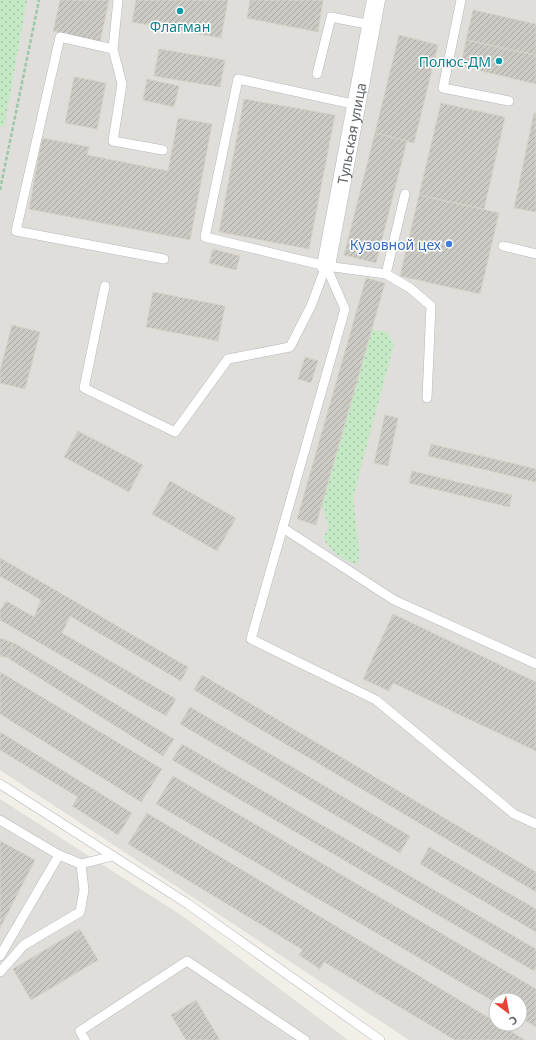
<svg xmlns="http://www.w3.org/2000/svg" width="536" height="1040" viewBox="0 0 536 1040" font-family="'Noto Sans',sans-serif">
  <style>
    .industrial { fill: #e0deda; fill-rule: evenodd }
    .grass { fill: url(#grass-dots) }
    .building { fill: url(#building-hatch); stroke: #d6d1c6 }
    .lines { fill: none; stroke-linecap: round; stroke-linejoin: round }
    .service-casing { stroke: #b5b8bc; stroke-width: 10 }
    .minor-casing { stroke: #b5b8bc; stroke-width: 19 }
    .path { stroke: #9cc7a9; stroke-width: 2.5; stroke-dasharray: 4 2; stroke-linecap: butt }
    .service { stroke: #fff; stroke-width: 9 }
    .minor { stroke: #fff; stroke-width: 18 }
    .culture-dot { fill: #0f9aa8; stroke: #fff; stroke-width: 1.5 }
    .shop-dot { fill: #3f7fe0; stroke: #fff; stroke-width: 1.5 }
    .labels { text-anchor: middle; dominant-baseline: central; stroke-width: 3; stroke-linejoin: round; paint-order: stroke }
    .culture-label { font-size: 14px; fill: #0d838f; stroke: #fff }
    .street-label { font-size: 14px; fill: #5f6368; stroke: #fff }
    .shop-label { font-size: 14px; fill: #366cbe; stroke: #fff; text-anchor: end }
  </style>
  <defs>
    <pattern id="grass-dots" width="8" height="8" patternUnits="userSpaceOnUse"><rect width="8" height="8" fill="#c5e8c5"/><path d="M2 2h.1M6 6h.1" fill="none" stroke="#a3c0a4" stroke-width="1.8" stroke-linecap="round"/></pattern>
    <pattern id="building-hatch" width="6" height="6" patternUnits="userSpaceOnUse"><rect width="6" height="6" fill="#cccac5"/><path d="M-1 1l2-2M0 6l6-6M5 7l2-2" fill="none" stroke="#a9a8a4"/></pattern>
  </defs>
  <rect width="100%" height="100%" fill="#f1efe8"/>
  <path class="industrial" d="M0 0H536V1040H409L0 770ZM496 1000H520V1024H496Z
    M0 799 184 917 348 1040H0Z"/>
  <path class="grass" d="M0 0H27L4 127 0 126Z
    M372 330 387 332 394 344 353 497 359 550 358 565C341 558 333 554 323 538L329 528 322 505Z"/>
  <path class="building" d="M60 0H109L100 42 53 31Z
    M136 0H228L221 38 132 22Z
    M250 0H323L318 32 247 18Z
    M473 10 536 24V55L466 40Z
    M399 35 438 45 414 143 375 133Z
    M466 40 536 55V84L461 66Z
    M159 49 225 60 220 87 154 76Z
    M74 77 106 83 97 129 65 123Z
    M147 79 179 86 174 107 143 100Z
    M244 99 335 115 309 249 219 232Z
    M441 103 505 117 484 209 419 195Z
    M534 113H536V212L514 208Z
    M178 118 212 124 190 240 29 209 42 138 89 147 87 155 168 171Z
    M375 133 407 141 376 263 344 255Z
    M419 195 499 213 480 294 400 276Z
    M213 249 240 256 236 270 209 263Z
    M366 278 385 283 316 525 297 519Z
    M153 292 225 306 218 341 146 327Z
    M12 325 40 332 25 389 0 383V371Z
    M305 357 318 361 311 383 298 379Z
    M385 415 398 418 388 466 374 463Z
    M78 431 143 465 129 492 64 457Z
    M431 444 536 469V482L428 456Z
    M412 471 512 495 509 507 409 483Z
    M170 481 236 518 217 551 152 514Z
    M0 558 188 667 181 681 70 616 62 633 176 699 166 716 0 620V611L6 601 34 617 41 600 0 576Z
    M393 614 536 682V751L393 683 389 691 363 679Z
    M0 638 14 643 8 658 0 656Z
    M14 643 174 739 163 756 8 658Z
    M0 672 162 769 141 802 0 714Z
    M202 675 536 872V892L194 690Z
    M190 707 410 836 400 853 180 724Z
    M0 732 132 813 118 835 72 806 78 797 0 750Z
    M182 744 536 949V968L534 971 172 760Z
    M173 776 536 989V1027L520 1017V1000H496V1003L156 804Z
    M147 813 496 1022V1024H499L525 1040H455L324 962 320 969 299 955 303 950 128 844Z
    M0 841 35 860 0 928Z
    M429 847 536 909V932L420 864Z
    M80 929 98 960 31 1000 13 969Z
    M196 1000 220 1040H186L171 1015Z"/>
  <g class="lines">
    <g class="service-casing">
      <path id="service" d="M118 0 113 49 60 37 16 231 164 259
        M461 0 443 88 509 101
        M113 49 122 84 113 141 163 150
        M317 74 331 17 371 25
        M357 105 238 79 205 237 326 266 386 274 410 288 431 306 427 398
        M503 246 536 254
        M326 266 345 309 251 639 376 700 514 814 536 824
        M386 274 405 194
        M105 286 84 388 175 432 228 359 290 347 311 306 326 266
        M283 528 394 600 536 664
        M0 784 188 904 380 1040
        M0 820 59 855 81 864 113 856
        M0 956 59 855
        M0 972 24 945 80 912 84 890 81 864
        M85 1040 80 1031 187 961 305 1040"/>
    </g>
    <g class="minor-casing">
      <g id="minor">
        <path id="s1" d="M326 266 376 0"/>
      </g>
    </g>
    <path class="path" d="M0 190 39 0"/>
    <use href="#service" class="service"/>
    <use href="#minor" class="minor"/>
  </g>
  <g class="culture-dot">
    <circle cx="180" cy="11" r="4"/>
    <circle cx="499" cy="61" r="4"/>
  </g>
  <circle class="shop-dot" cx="449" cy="244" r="4"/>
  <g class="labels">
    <g class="culture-label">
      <text x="180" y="26">Флагман</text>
      <text x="491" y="61" text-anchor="end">Полюс-ДМ</text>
    </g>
    <g class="street-label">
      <text stroke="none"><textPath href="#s1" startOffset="135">Тульская улица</textPath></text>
    </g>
    <g class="shop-label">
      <text x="441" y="244">Кузовной цех</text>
    </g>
  </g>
  <g transform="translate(508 1012) rotate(148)"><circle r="19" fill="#ffffff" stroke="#bfc1c3"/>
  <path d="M0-3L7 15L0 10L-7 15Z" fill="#ea4335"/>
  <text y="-6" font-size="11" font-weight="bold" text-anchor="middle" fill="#5f6368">С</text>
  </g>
</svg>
